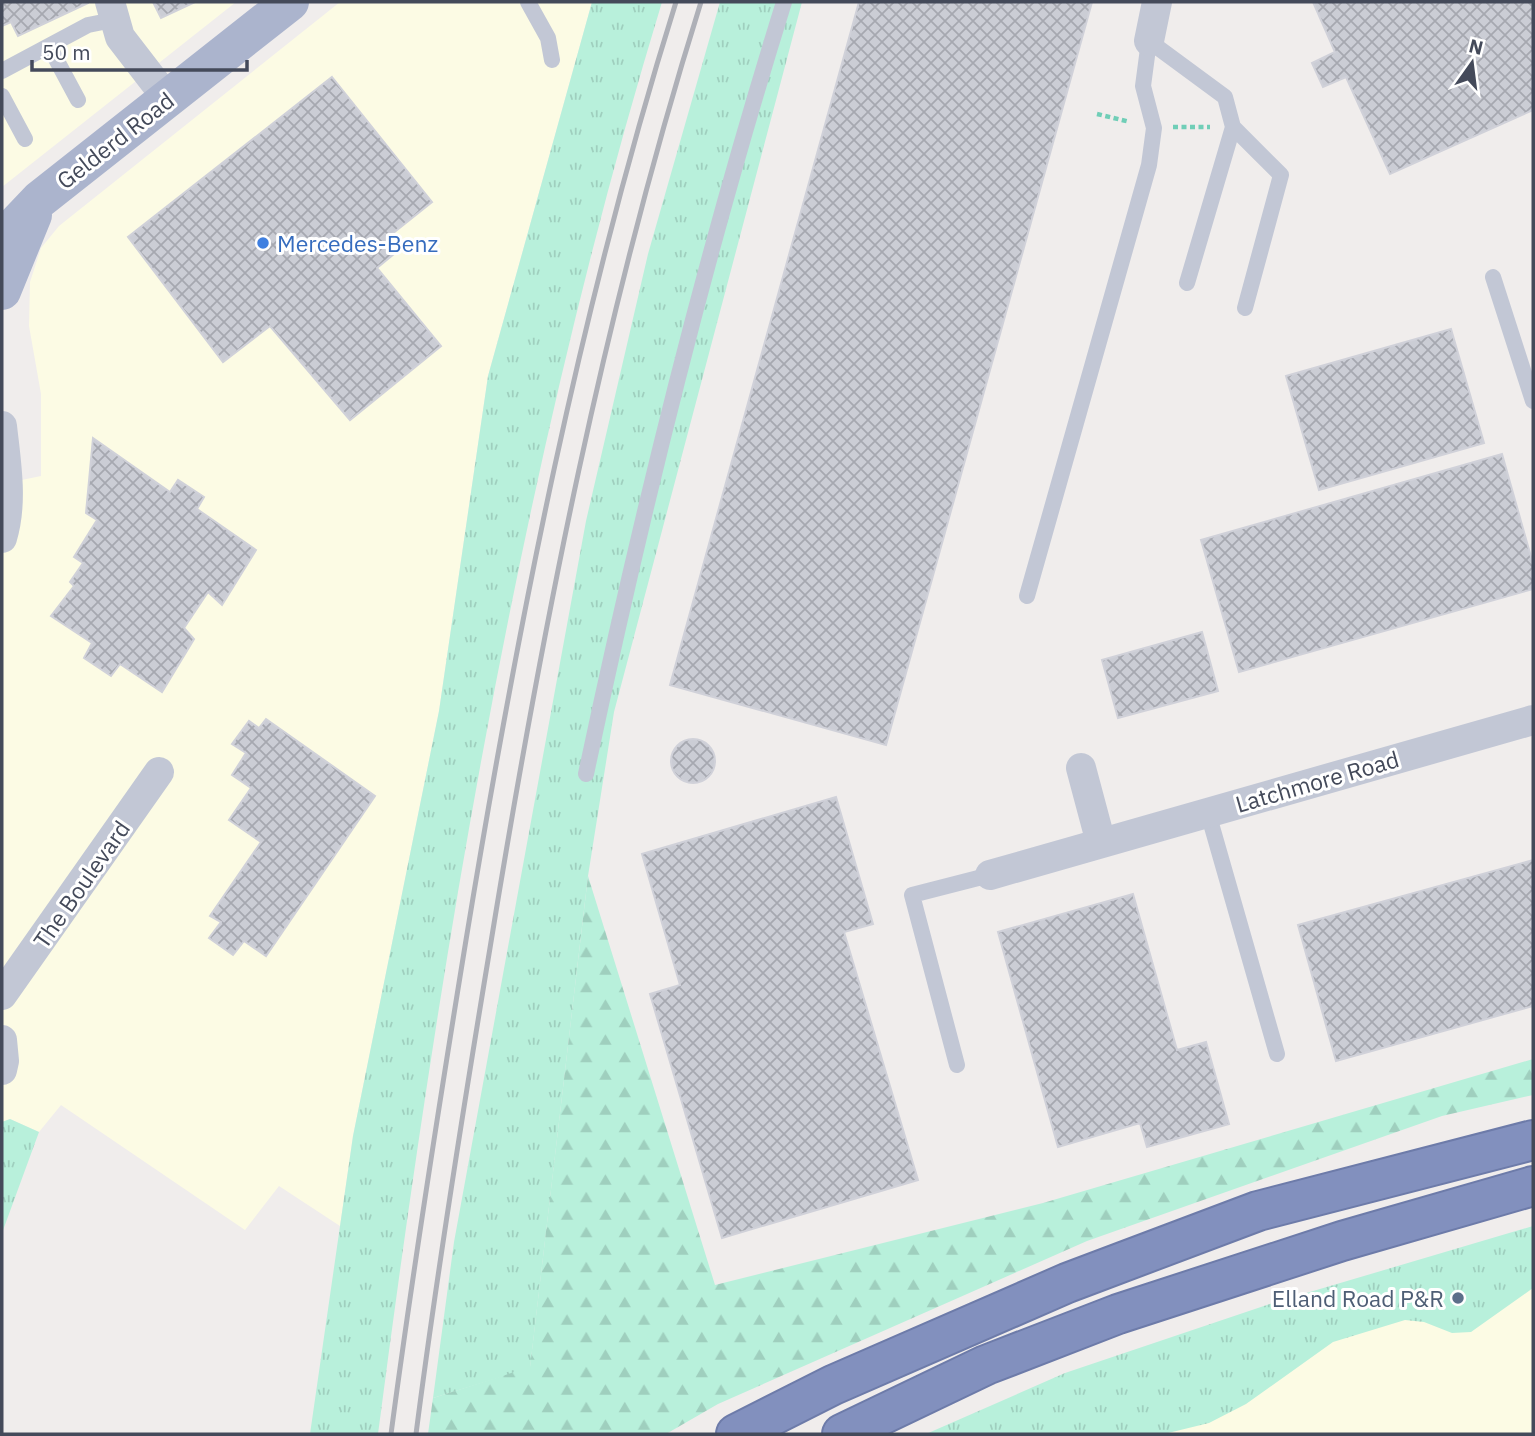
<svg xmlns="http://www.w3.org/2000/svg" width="1535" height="1436" viewBox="0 0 1535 1436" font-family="'IBM Plex Sans',sans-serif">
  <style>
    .commercial { fill: #fcfbe4 }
    .grass { fill: url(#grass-tufts) }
    .forest { fill: url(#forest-firs) }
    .building { fill: url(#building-cross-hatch); stroke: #d0d1d9; stroke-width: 2 }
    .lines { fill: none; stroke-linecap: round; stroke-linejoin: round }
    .highway-casing { stroke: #6d7ba9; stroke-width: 42 }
    .path { stroke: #70ceb7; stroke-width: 4.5; stroke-dasharray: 5 3.5; stroke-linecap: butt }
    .lane { stroke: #c2c7d5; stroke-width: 16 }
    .street { stroke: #c2c7d5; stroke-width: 30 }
    .primary { stroke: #abb4cd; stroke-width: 38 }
    .highway { stroke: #8290be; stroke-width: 38 }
    .rail { stroke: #aeb0b7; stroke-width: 5 }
    .shop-dot { fill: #3f7fe0; stroke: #fff; stroke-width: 2.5 }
    .service-dot { fill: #5c6f8a; stroke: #fff; stroke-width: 2.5 }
    .labels { text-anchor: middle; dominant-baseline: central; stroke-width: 6; stroke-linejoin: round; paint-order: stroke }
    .street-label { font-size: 23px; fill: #444a5a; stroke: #fff }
    .shop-label { font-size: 23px; fill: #366cbe; stroke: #fff; text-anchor: start }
    .service-label { font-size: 23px; fill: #4e5e75; stroke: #fff; text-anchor: end }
  </style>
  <defs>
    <pattern id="grass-tufts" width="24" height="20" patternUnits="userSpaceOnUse" patternTransform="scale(1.75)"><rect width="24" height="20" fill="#b8f0db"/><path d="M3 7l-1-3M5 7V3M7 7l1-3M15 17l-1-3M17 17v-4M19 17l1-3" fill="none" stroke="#9fcfbe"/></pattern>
    <pattern id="forest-firs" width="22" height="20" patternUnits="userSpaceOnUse" patternTransform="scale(1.75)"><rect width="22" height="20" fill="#b8f0db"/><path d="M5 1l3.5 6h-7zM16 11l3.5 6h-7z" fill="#9fcfbe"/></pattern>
    <pattern id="building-cross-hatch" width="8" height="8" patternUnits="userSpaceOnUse" patternTransform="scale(1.75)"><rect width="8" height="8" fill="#cbcdd5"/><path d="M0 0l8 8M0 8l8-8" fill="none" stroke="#a6a8b0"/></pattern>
  </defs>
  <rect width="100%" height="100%" fill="#f0edec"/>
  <path class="commercial" d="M2 2H236L2 187Z
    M340 2H592L488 376 439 711 353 1136 340 1226 279 1186 245 1230 61 1105 39 1132 10 1119 2 1122V484L41 476V394L29 326 30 282 41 248 59 226Z
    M1533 1272V1434H1002Z"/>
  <path class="grass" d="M592 2H662C520 468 441 951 378 1434H310L353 1136 439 711 488 376Z
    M720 2H802L614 712 588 876 530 1368 433 1398 454 1242 586 521 648 254Z
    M10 1119 39 1132 2 1233V1122Z
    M1533 1226V1288L1471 1332 1452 1333 1424 1322 1405 1320 1333 1342 1246 1404 1209 1423 1164 1434H926L1065 1373 1276 1302Z"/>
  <path class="forest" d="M588 876 715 1285 1043 1203 1533 1059V1095L1442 1116 1087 1241 718 1404 666 1434H428L433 1398 530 1367Z"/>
  <path class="building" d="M2 2H88V3L18 36 11 22 2 26Z
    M153 2H195L161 18Z
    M859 2H1092L886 745 670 685Z
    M1313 2H1533V110L1390 174 1346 77 1323 87 1312 63 1335 52Z
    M332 77 432 202 387 238 400 249 377 268 441 346 350 420 270 326 223 362 128 237Z
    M1451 329 1484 443 1319 490 1286 376Z
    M93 438 170 492 178 480 204 497 197 509 256 550 222 605 208 592 184 628 194 639 162 692 120 664 111 676 84 658 92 643 51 616 74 586 70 582 83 563 74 557 97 520 86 513Z
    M1502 454 1533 564V589L1239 672 1201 540Z
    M1202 632 1218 691 1118 718 1102 660Z
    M266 719 375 796 266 956 244 941 233 955 209 938 221 922 210 916 261 842 229 820 251 788 232 775 246 753 232 744 249 721 259 728Z
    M671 761a22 22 0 1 1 44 0a22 22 0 1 1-44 0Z
    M836 797 873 924 844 932 918 1180 722 1238 650 994 680 985 642 854Z
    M1533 860V1006L1336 1061 1298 925Z
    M1133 894 1177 1050 1206 1042 1229 1124 1147 1147 1140 1123 1058 1147 998 932Z"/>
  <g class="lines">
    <g class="highway-casing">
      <path id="highway" d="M736 1434 833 1385 1067 1283 1258 1211 1533 1140
        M842 1434 986 1365 1118 1314 1342 1241 1533 1186"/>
    </g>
    <path class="path" d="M1097 114 1130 122
      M1173 127H1210"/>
    <path class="lane" d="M528 2 548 38 552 60
      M49 46 78 100
      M2 71 88 25 113 20
      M2 96 25 139
      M1233 127 1281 175 1245 308
      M1493 277 1533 401
      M1027 596 1149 165 1154 128 1143 86 1149 41 1225 97 1233 127 1187 283
      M586 774C641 514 705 255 784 2
      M1208 813 1277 1054
      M957 1065 912 895 990 875"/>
    <path class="street" d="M110 2 120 37 167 98
      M1149 41 1157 2
      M2 426C6 463 13 502 2 538
      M1081 768 1101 843
      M990 875 1533 720
      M2 995 159 772
      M2 1040 4 1061 2 1070"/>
    <path class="primary" d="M2 239 39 200 290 2
      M2 291 33 215"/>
    <use href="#highway" class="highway"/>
    <path class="rail" d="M391 1434C413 1269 439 1105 466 940 518 624 580 308 676 2
      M416 1434C437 1271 463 1110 490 948 542 629 604 311 701 2"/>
  </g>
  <circle class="shop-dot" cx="263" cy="243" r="7"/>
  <circle class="service-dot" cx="1458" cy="1298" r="7"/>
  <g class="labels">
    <g class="street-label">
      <text transform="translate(115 140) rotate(-38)">Gelderd Road</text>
      <text transform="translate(1317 781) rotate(-16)">Latchmore Road</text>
      <text transform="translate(81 884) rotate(-55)">The Boulevard</text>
    </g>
    <g class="shop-label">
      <text x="277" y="243">Mercedes-Benz</text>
    </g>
    <g class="service-label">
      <text x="1444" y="1298">Elland Road P&amp;R</text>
    </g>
  </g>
  <rect width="1535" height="1436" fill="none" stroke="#444a5a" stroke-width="7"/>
  <g transform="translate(1472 63) rotate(14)" stroke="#ffffff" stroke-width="5" paint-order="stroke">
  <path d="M0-5L12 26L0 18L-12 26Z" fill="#444a5a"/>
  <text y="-10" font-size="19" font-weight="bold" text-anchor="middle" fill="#444a5a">N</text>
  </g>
  <path d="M32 60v10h215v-10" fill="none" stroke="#444a5a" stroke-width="3.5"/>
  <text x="42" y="60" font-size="21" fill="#444a5a" stroke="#ffffff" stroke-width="5" paint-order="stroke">50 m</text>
</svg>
